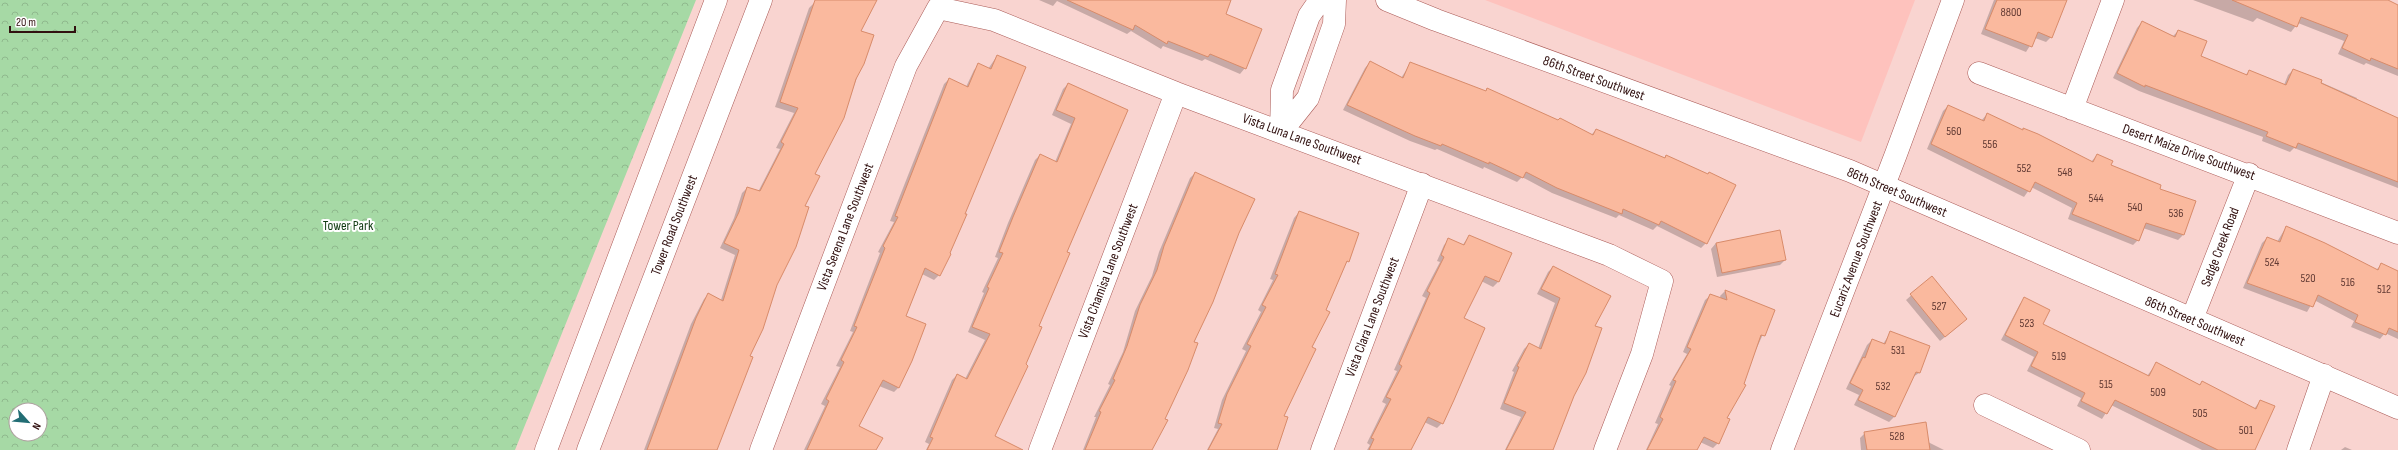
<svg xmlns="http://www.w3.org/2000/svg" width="2398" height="450" viewBox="0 0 2398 450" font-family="'Sofia Sans Condensed',sans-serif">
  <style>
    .built { fill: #fec2bd }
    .park { fill: url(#park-crowns); fill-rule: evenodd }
    .shadow { fill: #0003 }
    .building { fill: #fab99e; stroke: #d88b6a }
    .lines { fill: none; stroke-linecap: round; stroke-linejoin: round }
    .street-casing { stroke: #aa5a56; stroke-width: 23 }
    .secondary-casing { stroke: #aa5a56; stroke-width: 23 }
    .street { stroke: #fff; stroke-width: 22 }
    .secondary { stroke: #fff; stroke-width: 22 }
    .labels { text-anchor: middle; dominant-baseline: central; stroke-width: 4; stroke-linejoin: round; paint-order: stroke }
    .number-label { font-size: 12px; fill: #633b34 }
    .street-label { font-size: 14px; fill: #311110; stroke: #fff }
    .park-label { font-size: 14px; fill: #113c13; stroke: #fff }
  </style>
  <defs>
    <pattern id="park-crowns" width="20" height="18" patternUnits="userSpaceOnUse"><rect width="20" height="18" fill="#a6d9a5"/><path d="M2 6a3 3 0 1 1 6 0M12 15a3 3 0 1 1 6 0" fill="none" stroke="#8fb98d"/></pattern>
  </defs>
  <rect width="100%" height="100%" fill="#f9d4d0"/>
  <path class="built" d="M1485 0H1915L1861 142Z"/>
  <path class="park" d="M0 0H696L515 450H0ZM16 410H40V434H16Z"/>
  <path class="shadow" d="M830 0H876L860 32 872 35 843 117 814 174 716 450H644L691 324 704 299 709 294 721 300 735 255 720 248 734 218 742 193 747 188 758 192 780 149 776 148 794 113 775 107 809 8 814 3Z
    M1039 0H1230L1224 14 1245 68 1240 74 1205 59 1202 61 1163 46 1161 49 1131 31 1127 34 1057 1 1053 6Z
    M1994 0H2066L2051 37 2046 42 2035 38 2026 52 1981 34Z
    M2193 0H2386L2398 6V76L2366 63 2364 65 2338 54 2344 41 2298 23 2291 32 2257 18 2253 22Z
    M2142 22 2173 36 2178 31 2200 57 2245 75 2250 71 2284 85 2288 75 2293 70 2357 98 2356 101 2398 121V188L2294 148 2290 152 2262 141 2263 137 2139 91 2113 78 2137 28Z
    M997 56 939 275 934 280 922 274 905 317 899 387 894 392 879 386 858 426 875 450H804L825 406 821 404 840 367 836 366 853 332 850 331 880 253 878 252 894 222 890 221 944 84 949 79 966 87 974 70 979 65 988 69Z
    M1370 62 1401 78 1411 63 1485 92 1487 89 1591 135 1596 130 1664 158 1666 156 1706 243 1701 248 1657 226 1653 230 1619 215 1616 218 1552 193 1522 177 1517 182 1484 167 1483 169 1437 149 1435 150 1410 141 1343 110 1365 68Z
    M1068 84 1127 110 1065 253 994 437 992 450H926L929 444 925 442 952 380 957 375 965 379 985 340 968 332 984 293 982 292 998 258 995 257 1008 223 1035 160 1040 155 1055 162 1071 124 1052 115 1063 89Z
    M1948 106 1981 121 1987 114 2091 162 2097 155 2110 166 2158 189 2195 202 2183 235 2178 240 2143 228 2138 240 2133 245 2068 219 2072 208 2031 187 2024 197 1927 149 1943 111Z
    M1195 173 1238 233 1151 450H1083L1096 417H1094L1110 385 1108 384 1123 352 1135 311 1152 276 1159 252 1190 178Z
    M1299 212 1348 261 1344 265 1283 417 1276 450H1207L1218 429 1214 428 1222 400 1246 351 1242 349 1261 312 1258 310 1273 280 1270 279 1294 218Z
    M2286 227 2376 270 2381 265 2398 272V339L2385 333 2380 339 2351 327 2354 321 2314 300 2307 312 2243 288 2262 243 2267 238 2277 242Z
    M1469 236 1498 282 1493 287 1481 281 1463 318 1442 423 1437 428 1424 422 1410 450H1367L1370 445 1367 443 1386 404 1382 402 1397 371 1394 370 1426 298 1422 296 1440 262 1437 261 1444 245 1449 240 1462 246Z
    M1716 243 1785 260 1780 265 1717 277 1711 249Z
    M1553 267 1594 326 1573 396 1552 450H1505L1521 417 1500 409 1514 372 1512 371 1524 349 1529 344 1538 349 1555 303 1537 294 1548 272Z
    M1932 277 1961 324 1940 341 1906 300Z
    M1725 291 1774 310 1725 418 1718 443 1713 448 1700 442 1696 450H1646L1658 424 1655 423 1671 386 1669 385 1687 354 1683 352 1705 300 1711 295 1721 299 1720 296Z
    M2025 299 2041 324 2147 376 2156 364 2200 385 2202 382 2254 409 2260 401 2254 450H2202L2111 405 2102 419 2077 406 2081 398 2027 371 2034 357 2001 340 2020 304Z
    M1891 332 1919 373 1913 377 1894 417 1889 422 1854 405 1859 395 1846 389 1867 345 1872 340 1883 344Z
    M1865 433 1928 442 1944 450H1861L1860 438Z
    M2345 447 2352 450H2341Z"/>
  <path class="building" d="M815 0H877L861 31 874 35 864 64 856 79 844 118 815 174 820 176 805 206 809 207 796 247 777 285 763 329 750 356 753 357 717 450H647L696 318 708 293 723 301 739 250 724 243 739 212 747 187 760 191 784 144 781 142 798 108 780 102Z
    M1067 0H1231L1226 14 1262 29 1246 69 1210 54 1208 57 1168 41 1167 44 1135 25 1133 30Z
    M1997 0H2067L2052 38 2038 32 2032 47 1985 29Z
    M2232 0H2388L2398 5V69L2371 58 2370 61 2342 48 2348 35 2301 17 2297 27Z
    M2142 21 2175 37 2178 30 2207 41 2201 56 2247 75 2249 70 2286 85 2293 69 2322 80 2321 83 2398 118V182L2298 143 2296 148 2266 136 2268 132 2145 85V87L2117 73Z
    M997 55 1026 67 965 214H967L950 253 951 254 940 276 925 268 906 316 926 324 912 361 899 388 883 380 859 426 883 438 876 450H807L829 401 826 399 844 362 841 360 857 327 854 326 885 248 883 246 898 217 895 216 949 78 968 87 978 63 991 69Z
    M1370 61 1403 78 1410 62 1486 91 1487 88 1558 120 1560 118 1593 135 1596 129 1665 158 1666 155 1708 174 1709 172 1736 185 1707 244 1661 221 1659 225 1623 209 1622 214 1557 188 1526 172 1523 178 1489 162V164L1442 144 1441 146 1415 136 1347 105Z
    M1068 83 1128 110 1067 252 1070 253 1039 326 1042 327 1026 364 1028 366 995 436 1023 450H927L933 438 930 437 957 374 967 379 990 334 972 327 989 288 987 287 1003 253 999 252 1013 217 1040 154 1057 162 1075 118 1056 110Z
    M1948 105 1984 121 1987 113 2023 130V128L2038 134 2093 162 2097 154 2113 161 2111 165 2161 185 2160 189 2196 201 2184 235 2146 223 2139 241 2072 214 2077 203 2035 182 2030 192 1931 144Z
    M1195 172 1255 199 1239 233 1213 302 1194 342 1198 343 1188 370 1165 419 1168 420 1152 450H1085L1101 412 1099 411 1115 380 1113 379 1127 346 1140 305 1157 270 1164 246Z
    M1299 211 1359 233 1349 262 1347 261 1326 310 1330 312 1312 347 1316 349 1284 416 1288 417 1277 450H1208L1222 424 1218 423 1227 394 1251 346 1247 344 1266 307 1262 305 1278 275 1275 274Z
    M2286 226 2325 243 2378 270 2381 263 2398 271V332L2389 328 2386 335 2355 322 2358 315 2318 295 2313 307 2247 283 2267 237 2280 242Z
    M1780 230 1786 260 1722 273 1716 243Z
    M1469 235 1512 253 1499 282 1485 276 1464 318 1485 328 1454 400 1443 424 1428 417 1411 450H1369L1374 439 1371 438 1391 399 1386 397 1402 366 1399 364 1430 293 1427 291 1444 257 1441 255 1448 238 1464 245Z
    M1553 266 1611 296 1595 326 1602 328 1586 373 1574 396 1553 450H1506L1526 412 1504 403 1519 367 1517 366 1529 343 1541 349 1560 298 1541 289Z
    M1932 276 1967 319 1945 337 1910 294Z
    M1725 290 1775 310 1765 336 1761 335 1744 384 1746 385 1727 418 1730 419 1719 444 1704 437 1697 450H1647L1663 419 1660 417 1676 381 1673 380 1691 349 1687 347 1710 294 1727 300Z
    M2024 297 2050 310 2043 324 2149 376 2156 362 2200 385 2202 381 2256 409 2260 400 2275 406 2255 450H2218L2115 400 2107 414 2081 401 2085 393 2031 366 2038 352 2005 335Z
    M1890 331 1930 346 1920 373 1916 372 1895 417 1858 400 1863 390 1850 383 1863 357 1865 358 1872 339 1885 344Z
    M1926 422 1930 450H1867L1864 432Z"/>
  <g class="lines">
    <g class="street-casing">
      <path id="street" d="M1979 73 2398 233
        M2072 109 2113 0
        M1281 132 1308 98 1334 24 1335 0
        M1281 132 1282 90 1309 16 1320 0
        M2192 319 2249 174
        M1985 405 2079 450
        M761 450 906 66 938 8 994 20 1176 93 1609 255 1662 281 1642 354 1605 450
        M1040 450 1176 93
        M1322 450 1422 184
        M2298 450 2324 375"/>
    </g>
    <g class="secondary-casing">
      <path id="secondary" d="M1387 0 1436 20 1850 171 2398 408
        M546 450 716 0
        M588 450 761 0
        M1782 450 1896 154 1953 0"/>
    </g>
    <use href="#street" class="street"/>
    <use href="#secondary" class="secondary"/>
  </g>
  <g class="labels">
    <g class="number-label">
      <text x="2011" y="12">8800</text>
      <text x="1954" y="131">560</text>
      <text x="1990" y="144">556</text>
      <text x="2024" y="168">552</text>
      <text x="2065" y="172">548</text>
      <text x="2096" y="198">544</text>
      <text x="2135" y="207">540</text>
      <text x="2176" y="213">536</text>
      <text x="2272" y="262">524</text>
      <text x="2308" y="278">520</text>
      <text x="2348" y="282">516</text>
      <text x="2384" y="289">512</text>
      <text x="1939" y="306">527</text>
      <text x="2027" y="323">523</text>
      <text x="1898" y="350">531</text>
      <text x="2059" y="356">519</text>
      <text x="2106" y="384">515</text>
      <text x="1883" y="386">532</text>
      <text x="2158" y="392">509</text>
      <text x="2200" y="413">505</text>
      <text x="2246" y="430">501</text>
      <text x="1897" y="436">528</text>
    </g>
    <g class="street-label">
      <text transform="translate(1594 78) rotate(20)">86th Street Southwest</text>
      <text transform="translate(1302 139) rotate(20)">Vista Luna Lane Southwest</text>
      <text transform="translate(2189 152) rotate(20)">Desert Maize Drive Southwest</text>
      <text transform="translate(1897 192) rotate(23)">86th Street Southwest</text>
      <text transform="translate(674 225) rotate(-69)">Tower Road Southwest</text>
      <text transform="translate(845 227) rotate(-69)">Vista Serena Lane Southwest</text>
      <text transform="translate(2220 247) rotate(-69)">Sedge Creek Road</text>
      <text transform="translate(1856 259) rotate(-69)">Eucariz Avenue Southwest</text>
      <text transform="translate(1108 271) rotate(-69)">Vista Chamisa Lane Southwest</text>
      <text transform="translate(1372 317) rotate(-69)">Vista Clara Lane Southwest</text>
      <text transform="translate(2195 321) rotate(23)">86th Street Southwest</text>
    </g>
    <g class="park-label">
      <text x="348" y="225">Tower Park</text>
    </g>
  </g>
  <g transform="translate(28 422) rotate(117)"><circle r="19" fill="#ffffff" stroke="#ada09f"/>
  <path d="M0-3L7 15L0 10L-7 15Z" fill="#226d74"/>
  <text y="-6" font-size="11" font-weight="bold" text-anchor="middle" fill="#311110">N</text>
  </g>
  <path d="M10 26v6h65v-6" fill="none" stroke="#311110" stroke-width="2"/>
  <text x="16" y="26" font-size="12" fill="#311110" stroke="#ffffff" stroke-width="3" paint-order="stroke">20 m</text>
</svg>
